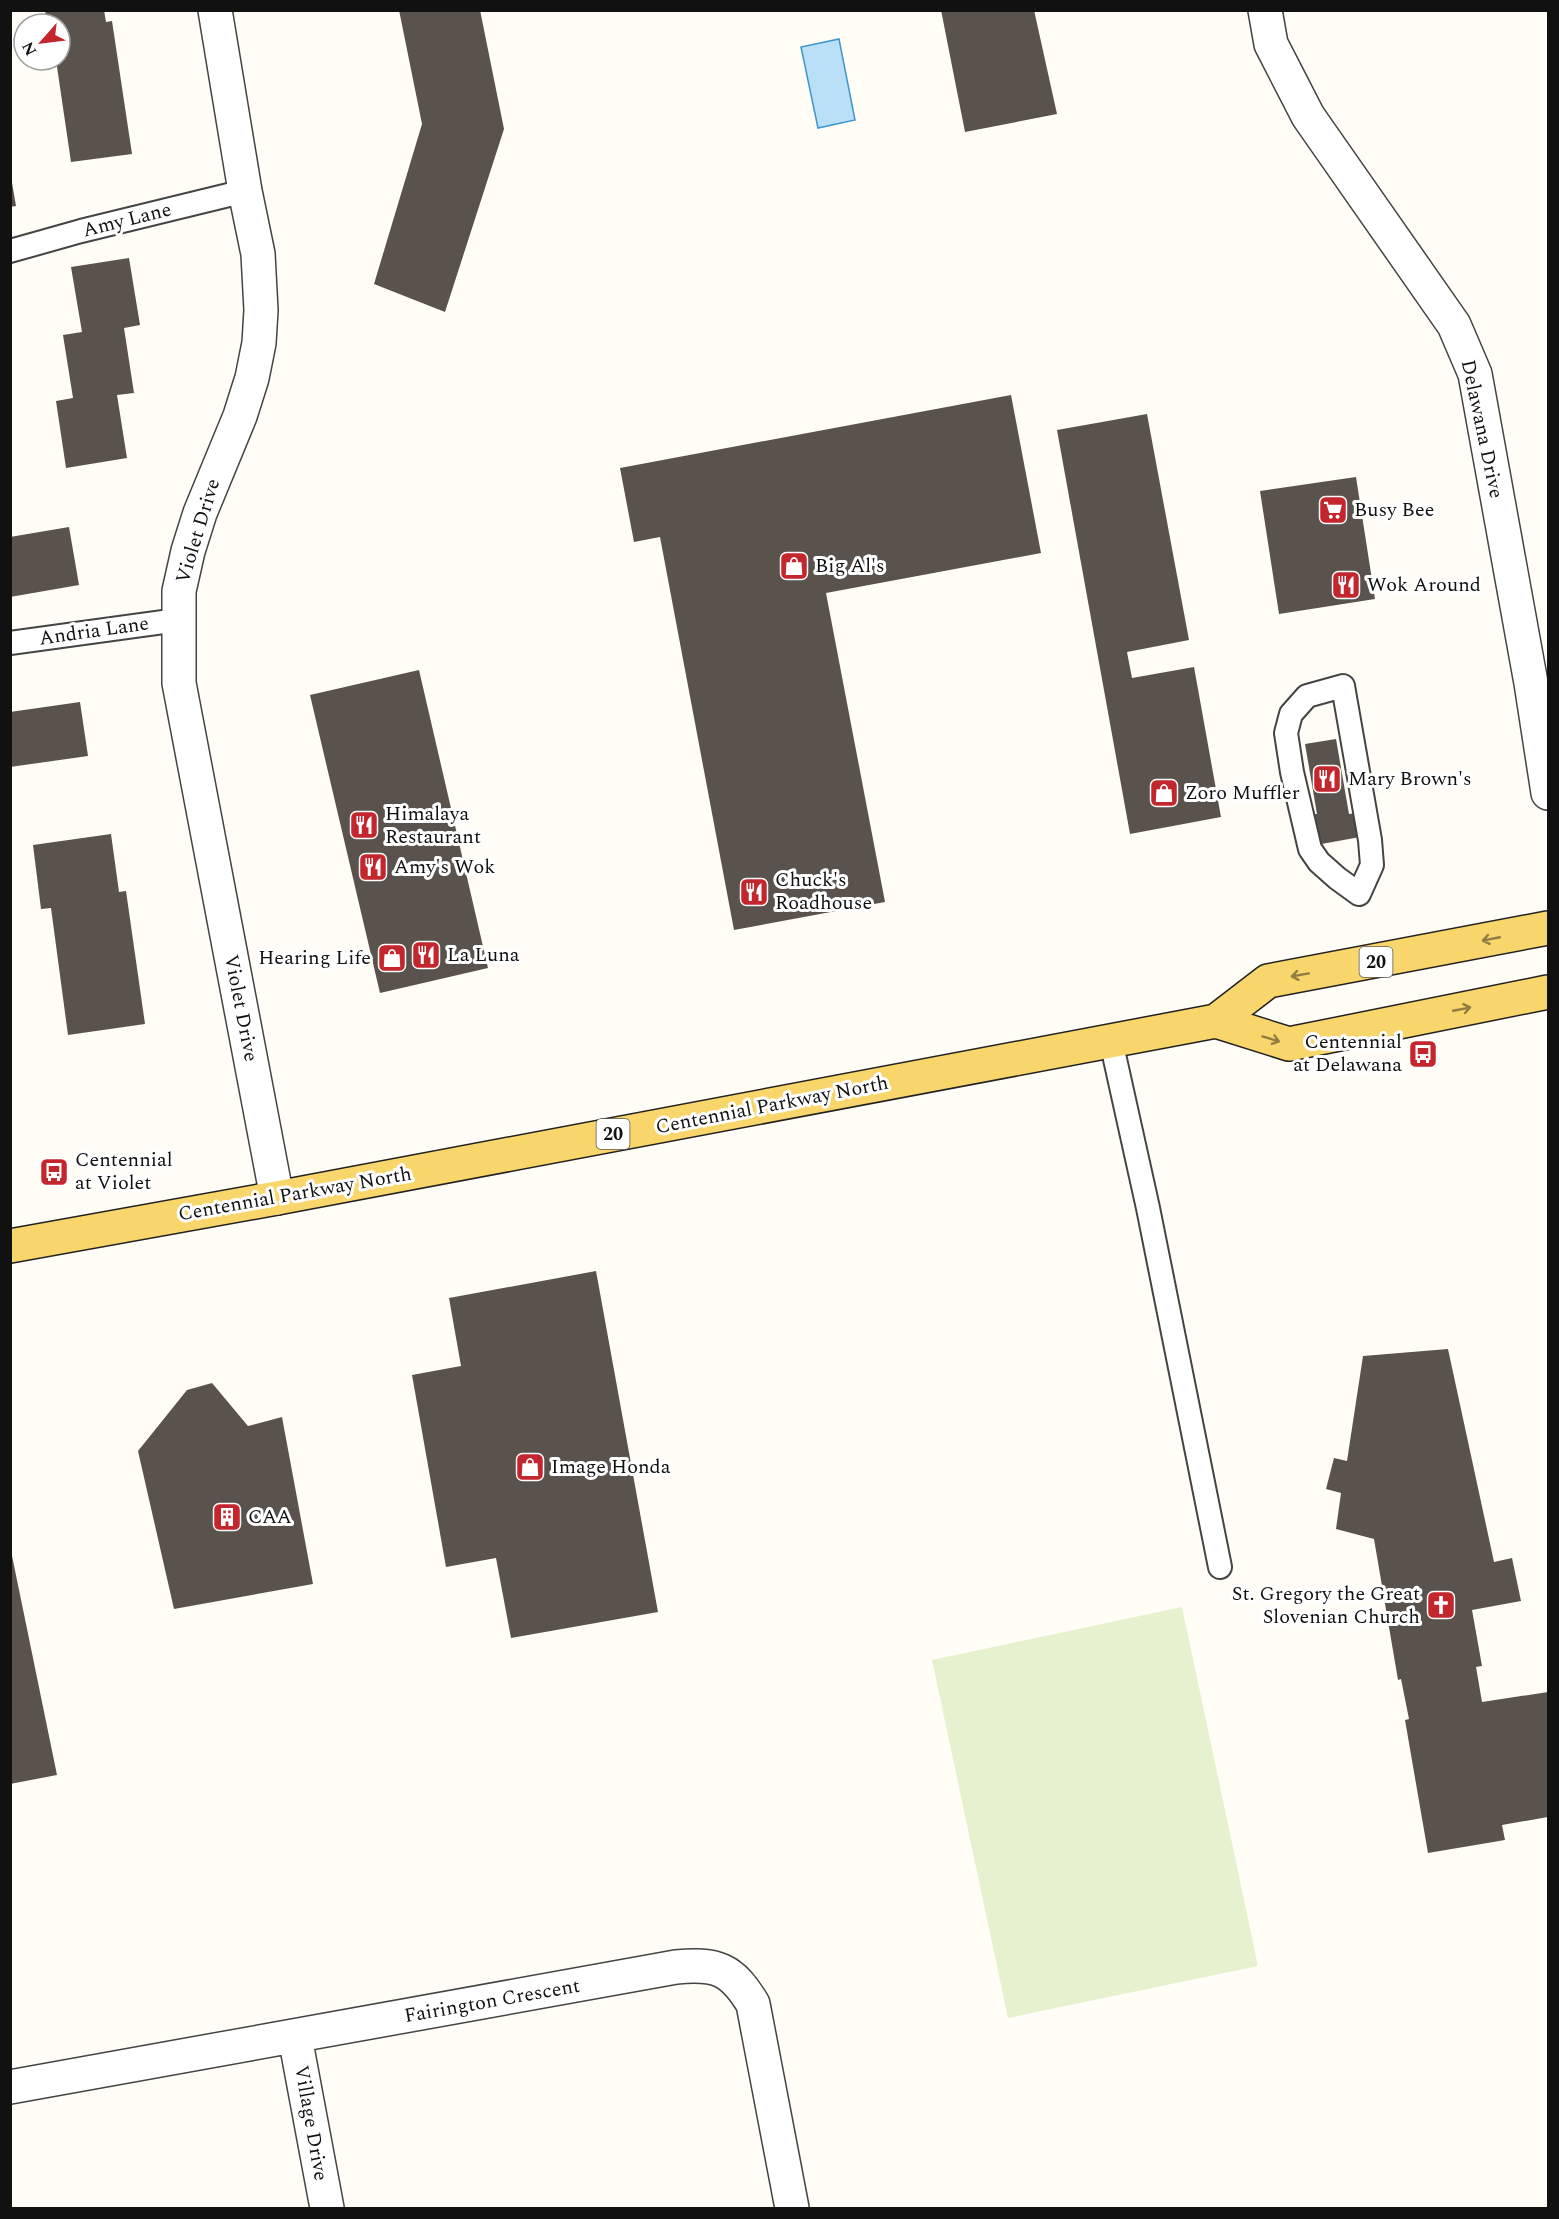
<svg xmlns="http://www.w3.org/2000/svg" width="1559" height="2219" viewBox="0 0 1559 2219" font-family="Spectral,serif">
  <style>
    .pitch { fill: #e6f2cf }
    .water { fill: #b9e0f7; stroke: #3f96cf; stroke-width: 1.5 }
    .building { fill: #5a524d }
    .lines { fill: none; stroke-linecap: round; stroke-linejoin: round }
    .lane-casing { stroke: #444; stroke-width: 26 }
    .street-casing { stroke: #444; stroke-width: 36 }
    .primary-casing { stroke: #222; stroke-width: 36 }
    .lane { stroke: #fff; stroke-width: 22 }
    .street { stroke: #fff; stroke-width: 33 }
    .primary { stroke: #f9d66b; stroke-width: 33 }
    .oneway { stroke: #917d42 }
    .labels { text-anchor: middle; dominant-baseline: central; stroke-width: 6; stroke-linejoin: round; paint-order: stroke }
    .shield { fill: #fff; stroke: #585858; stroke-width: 1.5 }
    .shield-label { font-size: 18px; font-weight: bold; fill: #111 }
    .street-label { font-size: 20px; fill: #111; stroke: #fff }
    .poi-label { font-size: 20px; fill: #111; stroke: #fff; text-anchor: start }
  </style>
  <rect width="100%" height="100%" fill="#fffdf5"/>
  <path class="pitch" d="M1182 1607 1258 1966 1008 2018 932 1660Z"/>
  <path class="water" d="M839 39 855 120 818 128 801 47Z"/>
  <path class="building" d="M45 10H104L106 22 112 21 132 154 71 162 56 60H60V24H47Z
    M399 10H480L504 129 445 312 374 284 422 124Z
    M941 10H1034L1057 114 965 132Z
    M10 171 16 206 10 207Z
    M129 258 140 325 124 328 134 393 117 395 127 458 66 468 56 401 73 398 63 335 82 332 71 267Z
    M1011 395 1041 553 826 593 885 902 734 930 660 537 634 542 620 468Z
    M1147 414 1189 640 1127 652 1132 678 1194 667 1221 817 1130 834 1057 430Z
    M1356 477 1375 599 1279 614 1260 491Z
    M69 527 79 585 10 597V537Z
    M419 670 488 968 380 993 310 695Z
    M80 702 88 756 10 767V712Z
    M1336 739 1349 814 1356 813 1360 837 1316 845 1311 814H1317L1305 744Z
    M111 834 119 892 126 891 145 1024 68 1035 51 908 41 909 33 845Z
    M596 1271 658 1612 511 1638 496 1558 446 1567 412 1375 461 1366 449 1298Z
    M1448 1349 1494 1562 1512 1558 1521 1601 1472 1610 1482 1666 1476 1667 1482 1702 1548 1692V1817L1502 1825 1505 1840 1428 1853 1405 1720 1409 1719 1401 1679 1398 1680 1374 1539 1336 1529 1341 1493 1326 1489 1334 1458 1347 1461 1363 1356Z
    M212 1383 248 1426 282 1417 313 1584 174 1609 138 1451 187 1390Z
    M10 1546 57 1775 10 1784Z"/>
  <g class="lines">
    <g class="lane-casing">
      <path id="lane" d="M10 251 81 231 245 191
        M10 643 178 620
        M1343 686 1370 840 1372 865 1359 894 1337 878 1319 862 1310 849 1292 772 1286 733 1291 714 1307 696Z
        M1111 1041 1148 1208 1220 1567"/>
    </g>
    <g class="street-casing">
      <path id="street" d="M215 10 245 191 258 254 261 310 259 343 252 378 240 416 200 513 188 551 179 591V683L277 1198
        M1265 10 1271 44 1308 116 1454 325 1475 374 1531 683 1548 793
        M295 2037 327 2208
        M10 2087 676 1967C717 1963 732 1969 753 2004L792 2208"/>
    </g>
    <g class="primary-casing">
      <path id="primary" d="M1216 1021 1289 1044 1548 992
        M10 1246 277 1198 1216 1021 1268 981 1548 928"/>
    </g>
    <use href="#lane" class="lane"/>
    <use href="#street" class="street"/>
    <use href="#primary" class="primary"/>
  </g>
  <defs><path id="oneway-shaft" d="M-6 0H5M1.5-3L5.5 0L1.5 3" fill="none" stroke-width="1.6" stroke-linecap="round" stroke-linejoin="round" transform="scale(1.5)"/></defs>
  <g class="oneway">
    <use href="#oneway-shaft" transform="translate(1491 939) rotate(169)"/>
    <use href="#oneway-shaft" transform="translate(1300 975) rotate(170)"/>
    <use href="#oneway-shaft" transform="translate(1462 1009) rotate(-11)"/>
    <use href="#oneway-shaft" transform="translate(1271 1039) rotate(17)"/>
  </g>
  <defs>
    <g id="supermarket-square" transform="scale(1.5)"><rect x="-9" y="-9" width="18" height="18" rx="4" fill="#c4262e" stroke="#fff"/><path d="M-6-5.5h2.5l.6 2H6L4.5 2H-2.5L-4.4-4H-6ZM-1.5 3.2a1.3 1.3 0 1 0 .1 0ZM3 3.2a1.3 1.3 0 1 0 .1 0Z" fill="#fff"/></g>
    <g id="shop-square" transform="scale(1.5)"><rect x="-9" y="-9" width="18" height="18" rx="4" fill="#c4262e" stroke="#fff"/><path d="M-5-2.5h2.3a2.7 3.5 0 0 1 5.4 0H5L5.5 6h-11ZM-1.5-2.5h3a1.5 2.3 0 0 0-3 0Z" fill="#fff"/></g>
    <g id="restaurant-square" transform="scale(1.5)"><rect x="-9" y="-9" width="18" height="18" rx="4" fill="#c4262e" stroke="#fff"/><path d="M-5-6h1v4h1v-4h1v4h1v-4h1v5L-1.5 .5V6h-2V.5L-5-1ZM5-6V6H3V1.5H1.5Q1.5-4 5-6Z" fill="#fff"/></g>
    <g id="bus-square" transform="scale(1.5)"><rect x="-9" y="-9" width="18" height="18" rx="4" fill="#c4262e" stroke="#fff"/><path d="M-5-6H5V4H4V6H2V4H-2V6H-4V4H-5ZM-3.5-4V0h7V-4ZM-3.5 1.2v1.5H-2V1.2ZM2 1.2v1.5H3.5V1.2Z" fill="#fff"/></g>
    <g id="building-square" transform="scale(1.5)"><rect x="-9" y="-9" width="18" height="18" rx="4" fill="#c4262e" stroke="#fff"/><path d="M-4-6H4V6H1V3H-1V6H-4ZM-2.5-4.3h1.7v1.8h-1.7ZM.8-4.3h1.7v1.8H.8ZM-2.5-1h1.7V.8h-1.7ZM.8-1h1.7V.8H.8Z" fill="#fff"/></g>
    <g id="church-square" transform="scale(1.5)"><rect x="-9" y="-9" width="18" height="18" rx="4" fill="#c4262e" stroke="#fff"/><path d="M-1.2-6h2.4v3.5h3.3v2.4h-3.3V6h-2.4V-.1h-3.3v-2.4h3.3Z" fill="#fff"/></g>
  </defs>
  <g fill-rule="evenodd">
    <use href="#supermarket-square" x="1333" y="510"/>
    <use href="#shop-square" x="794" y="566"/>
    <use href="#restaurant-square" x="1346" y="585"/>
    <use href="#restaurant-square" x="1327" y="779"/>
    <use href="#shop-square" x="1164" y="793"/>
    <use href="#restaurant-square" x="364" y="825"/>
    <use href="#restaurant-square" x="373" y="867"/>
    <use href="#restaurant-square" x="754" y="892"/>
    <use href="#restaurant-square" x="426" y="955"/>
    <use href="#shop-square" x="392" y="958"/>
    <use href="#bus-square" x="1423" y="1054"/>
    <use href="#bus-square" x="54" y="1172"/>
    <use href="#shop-square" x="530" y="1467"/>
    <use href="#building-square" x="227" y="1517"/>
    <use href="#church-square" x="1441" y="1605"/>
  </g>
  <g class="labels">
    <g class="shield">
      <rect x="1359.5" y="947" width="33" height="30" rx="4.5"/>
      <rect x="596.5" y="1119" width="33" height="30" rx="4.5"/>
    </g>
    <g class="shield-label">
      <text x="1376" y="962">20</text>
      <text x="613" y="1134">20</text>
    </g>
    <g class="street-label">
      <text transform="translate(127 220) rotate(-14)">Amy Lane</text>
      <text transform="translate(1482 429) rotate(78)">Delawana Drive</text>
      <text transform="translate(198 531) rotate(-73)">Violet Drive</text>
      <text transform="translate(94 631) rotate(-8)">Andria Lane</text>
      <text transform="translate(241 1008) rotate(79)">Violet Drive</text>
      <text transform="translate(772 1105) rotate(-11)">Centennial Parkway North</text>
      <text transform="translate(295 1194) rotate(-10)">Centennial Parkway North</text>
      <text transform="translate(492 2001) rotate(-10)">Fairington Crescent</text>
      <text transform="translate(311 2123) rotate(80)">Village Drive</text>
    </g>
    <g class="poi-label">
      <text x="1354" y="510">Busy Bee</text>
      <text x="815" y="566">Big Al's</text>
      <text x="1367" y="585">Wok Around</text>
      <text x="1348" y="779">Mary Brown's</text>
      <text x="1185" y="793">Zoro Muffler</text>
      <text x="385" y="814">Himalaya<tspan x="385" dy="23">Restaurant</tspan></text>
      <text x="394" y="867">Amy's Wok</text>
      <text x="775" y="880">Chuck's<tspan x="775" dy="23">Roadhouse</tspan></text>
      <text x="447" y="955">La Luna</text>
      <text x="371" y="958" text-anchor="end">Hearing Life</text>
      <text x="1402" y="1042" text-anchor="end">Centennial<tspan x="1402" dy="23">at Delawana</tspan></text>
      <text x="75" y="1160">Centennial<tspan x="75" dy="23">at Violet</tspan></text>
      <text x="551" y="1467">Image Honda</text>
      <text x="248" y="1517">CAA</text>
      <text x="1420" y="1594" text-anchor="end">St. Gregory the Great<tspan x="1420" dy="23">Slovenian Church</tspan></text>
    </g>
  </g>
  <rect width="1559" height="2219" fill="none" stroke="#111111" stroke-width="24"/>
  <g transform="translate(42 42) rotate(242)"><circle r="28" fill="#ffffff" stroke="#a0a0a0" stroke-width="1.5"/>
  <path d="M0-4.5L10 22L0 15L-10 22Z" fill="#c4262e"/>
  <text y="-9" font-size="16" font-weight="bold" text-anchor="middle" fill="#111111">N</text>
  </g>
</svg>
